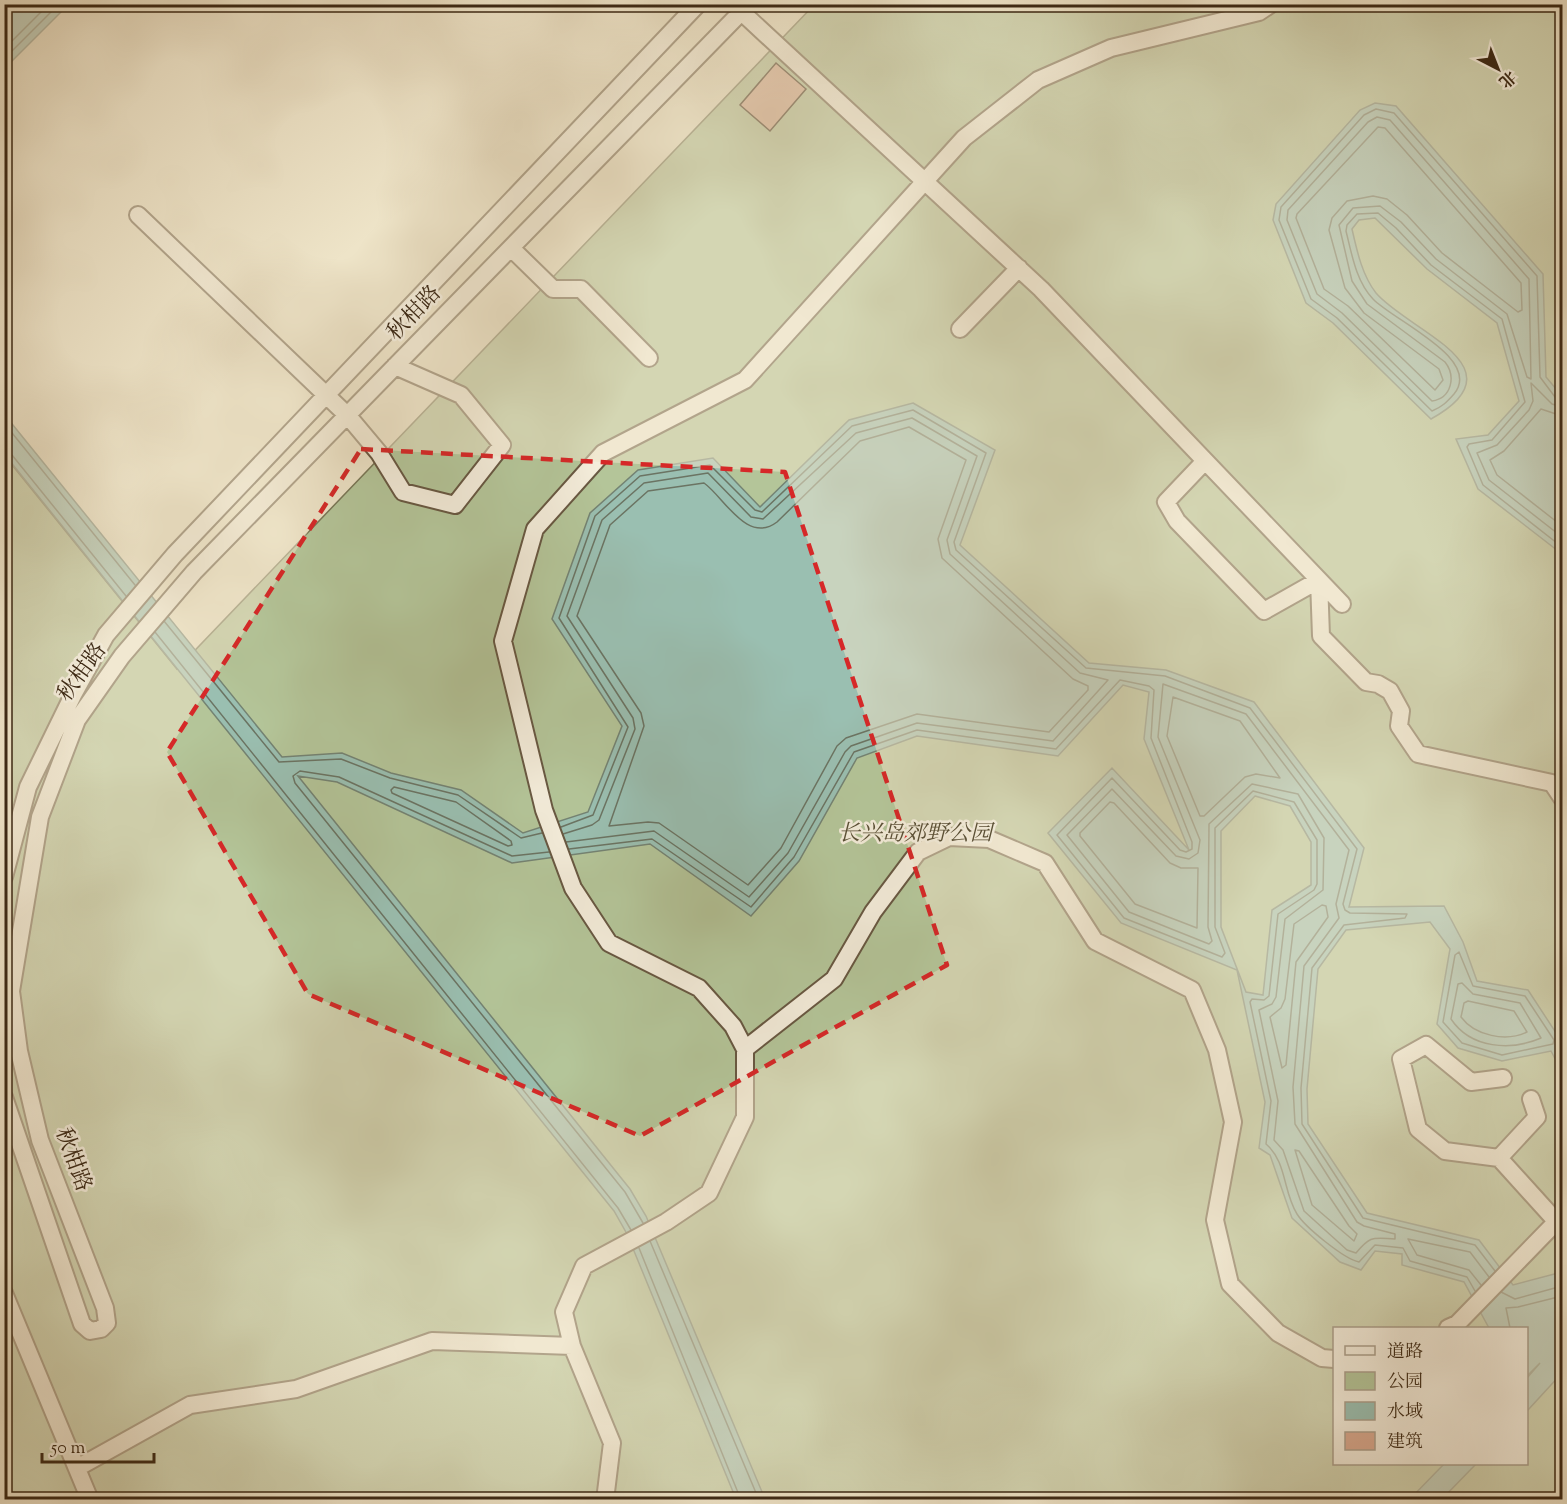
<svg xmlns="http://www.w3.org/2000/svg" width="1567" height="1504" viewBox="0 0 1567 1504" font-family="'Sorts Mill Goudy','Noto Serif SC',serif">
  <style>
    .green { fill: #b4c599; stroke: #787757; stroke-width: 1.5; fill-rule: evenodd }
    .water { fill: #9abfb1; stroke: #748373; stroke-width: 1.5; fill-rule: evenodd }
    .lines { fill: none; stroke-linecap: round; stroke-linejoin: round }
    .shore { stroke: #6b7463; stroke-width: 1.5 }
    .building { fill: #daaa91; stroke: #3c2915; stroke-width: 1.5 }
    .minor-casing { stroke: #685842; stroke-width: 20 }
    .minor { stroke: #f4eddb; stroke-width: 16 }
    .marked { fill: none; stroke: #d62828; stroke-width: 4.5; stroke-dasharray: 12 8; stroke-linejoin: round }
    .labels { text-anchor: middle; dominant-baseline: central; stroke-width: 5; stroke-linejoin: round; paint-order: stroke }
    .street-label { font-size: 22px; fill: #3c2915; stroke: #f4eddb }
    .park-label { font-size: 22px; font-style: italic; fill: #5a5036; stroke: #f4eddb }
  </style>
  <rect width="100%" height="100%" fill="#eee4c8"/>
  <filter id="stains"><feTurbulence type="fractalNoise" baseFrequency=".00333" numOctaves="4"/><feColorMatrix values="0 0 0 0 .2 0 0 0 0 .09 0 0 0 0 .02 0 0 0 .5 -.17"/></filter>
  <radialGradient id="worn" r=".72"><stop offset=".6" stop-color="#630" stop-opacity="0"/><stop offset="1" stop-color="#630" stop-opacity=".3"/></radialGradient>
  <path class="green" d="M814 5H1562V1499H5L4 455 177 669ZM1334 1328H1526V1464H1334Z"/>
  <path class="water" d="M5 4 68 5 5 68 4 5Z
    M1375 103 1396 106 1543 274 1546 377 1562 396V554L1478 489 1456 439 1488 435 1519 401 1497 323 1427 269 1375 218 1359 220 1352 229C1357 251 1362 275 1376 293 1408 331 1525 367 1431 419L1333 323 1306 303 1273 220 1276 204 1360 110Z
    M913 403 995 450 960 545 1089 663 1166 670 1254 702 1364 848 1349 907 1444 906 1463 942 1477 981 1528 990 1562 1042V1072L1551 1051 1502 1061 1458 1048 1437 1024 1450 949 1430 922 1346 930 1318 969 1307 1089 1308 1124 1367 1213 1479 1240 1513 1285 1562 1272V1373L1527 1411V1378L1540 1363 1527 1376 1526 1328H1489L1464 1282 1402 1265V1254L1375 1251 1361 1270 1340 1262 1292 1218 1270 1155 1259 1148 1265 1102 1237 970 1121 923 1048 833 1112 768 1189 850 1144 739 1149 692 1123 685 1058 756 917 736 857 758 799 861 751 916 650 844 512 863 337 782 298 776 630 1189 646 1216 765 1499H736L627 1234 614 1211 5 455 4 414 282 757 342 753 391 773 461 790 523 833 588 812 622 726 552 619 590 513 638 470 713 458 760 507 849 420ZM1255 796 1290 806 1311 842V885L1272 910 1263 995 1246 992 1221 927V831Z
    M1444 1464H1476L1442 1499H1410Z"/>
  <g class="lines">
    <path class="shore" d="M4 49 49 4
      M4 59 59 4
      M1377 117 1390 120 1529 279 1531 379 1527 377 1507 314 1436 259 1401 222 1380 206 1353 208 1339 225 1352 281 1367 304 1445 362C1456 376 1452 398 1432 401L1342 313 1317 294 1287 220 1288 210 1368 122Z
      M1378 127 1385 128 1521 283 1522 310 1518 312 1442 253 1407 215 1387 199 1373 196 1347 201 1332 218 1329 230 1345 288 1364 313 1439 369 1443 380 1435 390 1348 306 1324 289 1296 218 1297 214Z
      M1562 400 1555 397 1540 377 1537 276 1394 113 1376 109 1364 115 1281 207 1279 220 1311 299 1337 318 1432 411C1442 407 1447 402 1454 394 1483 359 1394 321 1373 299 1356 281 1352 255 1346 231L1347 225 1357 214 1378 213 1396 228 1431 265 1502 319 1525 402 1492 440 1469 444 1467 447 1483 485 1562 547
      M1562 407 1552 404 1531 383 1533 401 1529 410 1497 445 1477 453 1489 480 1562 537
      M1562 416 1541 409 1504 451 1490 460 1497 475 1562 526
      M4 423 135 585
      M909 427 966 460 938 539 942 558 1073 679 1088 686V690L1049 732 917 714 846 738 837 746 781 848 748 885 659 823 648 822 609 826 644 726 641 713 577 616 610 525 648 491 704 483C724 497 747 545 777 522L860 441Z
      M4 452 12 455 126 596
      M164 621 279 762 341 759 390 778 458 795 521 838 542 833
      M155 632 618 1208 631 1230
      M1163 684 1246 714 1349 850 1336 904 1339 918 1304 966 1293 1087 1295 1124 1357 1222 1364 1226 1395 1234V1239C1373 1238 1371 1235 1356 1253L1347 1250 1304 1211 1283 1150 1274 1140 1278 1101 1259 1010 1272 1004 1276 997 1285 919 1323 890 1324 838 1298 794 1252 784 1209 824 1208 927 1212 941 1209 944 1129 912 1067 835 1112 789 1176 856 1189 859 1198 853 1200 840 1158 737Z
      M1173 697 1240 721 1280 778 1256 774 1245 777 1204 816H1200L1167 736Z
      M394 787 456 802 511 841 512 845 508 846 392 793 391 790Z
      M1110 802 1114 803 1170 863 1181 868H1198L1197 928 1135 904 1080 836V833Z
      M561 827 593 815 628 727 559 618 595 516 640 476 710 465 755 510 762 512 852 426 913 410 986 453 954 542 956 550 1086 668 1165 676 1250 708 1357 849 1343 904 1345 910 1350 913 1407 914 1405 918 1344 925 1312 968 1301 1088 1302 1124 1363 1218 1475 1245 1495 1271
      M563 834 592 825 599 820 635 729 633 718 567 616 602 520 644 483 708 473 751 517 763 519 856 433 912 418 977 456 947 540 950 554 1080 673 1108 680 1053 741 917 723 851 746 845 752 788 853 749 897 654 831 566 842
      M569 849 652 839 751 907 794 857 854 752 917 730 1056 749 1120 680 1149 686 1154 690 1151 738 1192 842V849L1186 852 1180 850 1112 778 1057 835 1124 918 1222 957 1225 953 1215 927V828L1253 791 1294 802 1317 840V884L1314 890 1278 914 1269 996 1264 1000 1252 999 1250 1002 1271 1101 1266 1144C1287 1162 1283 1192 1297 1214 1305 1227 1344 1259 1359 1262L1375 1245 1403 1248 1410 1261 1467 1277 1475 1291
      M549 852 512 856 339 777 300 771 293 776 295 783 625 1192 643 1223
      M1322 905 1326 906 1328 917 1296 962 1286 1065 1282 1068 1270 1017 1281 1008 1285 999 1294 924Z
      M1459 952 1473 986 1525 996 1554 1040 1553 1044 1502 1055 1462 1043 1443 1022 1455 955Z
      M1462 983 1473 994 1520 1003 1541 1038C1511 1051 1471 1049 1451 1019L1458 984Z
      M1468 1001 1514 1011 1527 1032C1506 1042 1475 1036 1461 1017L1464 1003Z
      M1295 1150 1299 1151 1349 1226 1357 1234 1354 1241 1312 1205Z
      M650 1241 759 1500
      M639 1248 741 1500
      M1481 1285 1469 1270 1417 1255 1408 1239 1470 1252 1489 1277
      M1501 1292 1515 1299 1562 1286
      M1510 1328 1506 1308 1518 1307 1562 1296"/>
  </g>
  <path class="building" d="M776 63 806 89 770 131 740 105Z"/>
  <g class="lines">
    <g class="minor-casing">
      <path id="minor" d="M734 5 1041 289 1342 604
        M138 215 348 416 379 453 403 492 455 505 502 445 461 395 395 366
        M511 248 553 289H581L649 358
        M960 329 1019 268
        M1205 461 1166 502 1177 521 1264 611 1319 580 1321 636 1366 682 1378 684 1390 691 1401 711 1399 726 1418 754 1552 783 1562 798
        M4 877 28 787 73 695 106 635 175 554 698 4
        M745 1049 834 979 873 912 918 852 949 837 989 839 1045 863 1095 941 1192 990 1217 1050 1233 1122 1215 1220 1230 1284 1278 1333 1322 1358 1334 1359
        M1503 1078 1471 1082 1426 1045 1401 1059 1418 1129 1445 1151 1499 1158 1537 1117 1531 1099
        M4 1097 82 1324 90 1331 101 1329 107 1323 105 1308 40 1140 19 1051 11 991 40 817 77 720 122 656 194 572 749 4
        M1499 1158 1556 1221
        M4 1293 90 1500
        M1448 1328 1457 1324 1562 1216
        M77 1468 190 1405 296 1389 432 1341 572 1346
        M605 1500 612 1443 572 1346 564 1312 584 1266 666 1222 709 1193 745 1117V1049L733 1026 699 988 609 943 573 888 544 810 503 641 535 529 603 453 745 380 964 138 1038 80 1111 48 1259 12 1271 4"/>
    </g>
    <use href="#minor" class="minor"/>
  </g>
  <path d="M0 0H1567V1504H0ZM361 449 785 472 947 965 640 1136 308 994 167 752Z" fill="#eee4c8" fill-opacity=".55" fill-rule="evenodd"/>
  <path class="marked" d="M361 449 785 472 947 965 640 1136 308 994 167 752Z"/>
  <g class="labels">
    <g class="street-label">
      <text transform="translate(415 314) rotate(-46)">秋柑路</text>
      <text transform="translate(83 673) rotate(-54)">秋柑路</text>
      <text transform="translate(72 1160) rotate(70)">秋柑路</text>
    </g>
    <g class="park-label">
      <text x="915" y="835">长兴岛郊野公园</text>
    </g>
  </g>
  <rect width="1567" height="1504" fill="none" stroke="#eee4c8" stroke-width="24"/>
  <rect x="6" y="6" width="1555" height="1492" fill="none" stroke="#3c2915" stroke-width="3"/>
  <rect x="12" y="12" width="1543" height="1480" fill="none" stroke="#3c2915" stroke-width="1.5"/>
  <rect x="1333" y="1327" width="195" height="138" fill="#f4eddb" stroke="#aa9f8c" stroke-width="1.5"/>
  <rect x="1345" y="1346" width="30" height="9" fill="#f4eddb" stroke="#aa9f8c" stroke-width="1.5"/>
  <text x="1387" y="1357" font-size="18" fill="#3c2915">道路</text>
  <rect x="1345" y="1372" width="30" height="18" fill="#b4c599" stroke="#aa9f8c" stroke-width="1.5"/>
  <text x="1387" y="1387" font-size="18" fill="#3c2915">公园</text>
  <rect x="1345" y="1402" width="30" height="18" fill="#9abfb1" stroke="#aa9f8c" stroke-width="1.5"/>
  <text x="1387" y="1417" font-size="18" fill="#3c2915">水域</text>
  <rect x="1345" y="1432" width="30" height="18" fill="#daaa91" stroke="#aa9f8c" stroke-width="1.5"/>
  <text x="1387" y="1447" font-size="18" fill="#3c2915">建筑</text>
  <g transform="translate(1498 69) rotate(138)" stroke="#f4eddb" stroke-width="4.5" paint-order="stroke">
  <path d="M0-4.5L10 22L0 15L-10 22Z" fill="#3c2915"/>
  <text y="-9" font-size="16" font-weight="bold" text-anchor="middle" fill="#3c2915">北</text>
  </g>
  <path d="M42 1453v9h112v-9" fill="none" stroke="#3c2915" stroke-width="3"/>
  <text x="51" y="1453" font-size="18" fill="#3c2915" stroke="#f4eddb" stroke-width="4.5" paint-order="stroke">50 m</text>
  <rect width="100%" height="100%" filter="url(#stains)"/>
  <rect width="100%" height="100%" fill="url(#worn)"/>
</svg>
